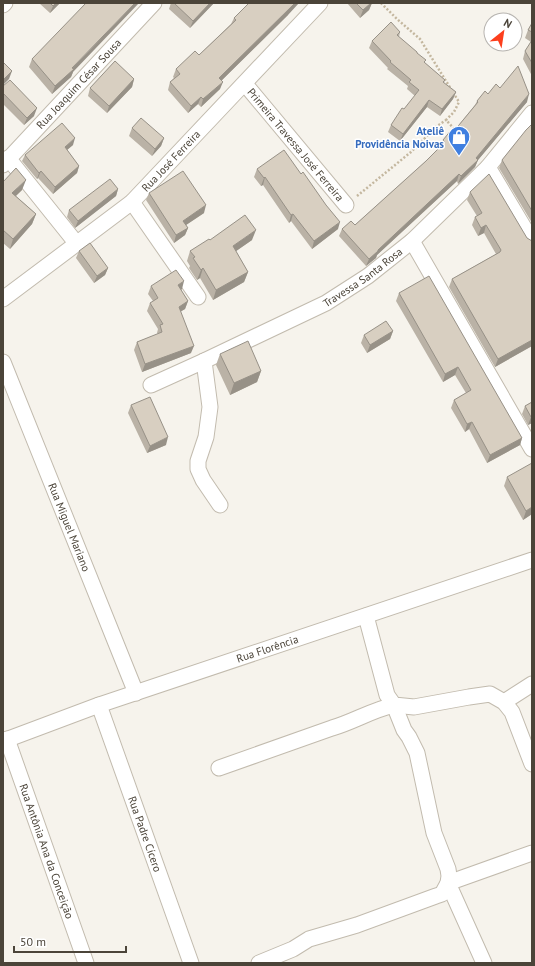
<svg xmlns="http://www.w3.org/2000/svg" width="535" height="966" viewBox="0 0 535 966" font-family="'PT Sans',sans-serif">
  <style>
    .lines { fill: none; stroke-linecap: round; stroke-linejoin: round }
    .minor-casing { stroke: #c2bbae; stroke-width: 17 }
    .path { stroke: #c4b79f; stroke-width: 2.5; stroke-dasharray: 2 2; stroke-linecap: butt }
    .minor { stroke: #fff; stroke-width: 15 }
    .wall { fill: #bab2a6 }
    .shaded-wall { fill: #979187 }
    .building { fill: #d8cfc1; stroke: #979187 }
    .labels { text-anchor: middle; dominant-baseline: central; stroke-width: 3; stroke-linejoin: round; paint-order: stroke }
    .street-label { font-size: 11px; fill: #4b4439; stroke: #fff }
    .shop-label { font-size: 11px; font-weight: bold; fill: #366cbe; stroke: #fff; text-anchor: end }
  </style>
  <rect width="100%" height="100%" fill="#f6f3ec"/>
  <g class="lines">
    <g class="minor-casing">
      <g id="minor">
        <path d="M3 5 5 3"/>
        <path id="s1" d="M245 84 346 205"/>
        <path d="M8 158 77 244"/>
        <path id="s2" d="M3 165 154 3"/>
        <path d="M488 167 532 241"/>
        <path d="M132 202 198 297"/>
        <path d="M412 241 532 449"/>
        <path id="s3" d="M3 299 132 202 320 3"/>
        <path d="M204 361 210 407 206 437 198 461V469L203 480 220 505"/>
        <path id="s4" d="M3 362 136 693"/>
        <path id="s5" d="M151 385 204 361 326 303 368 276 412 241 488 167 532 113"/>
        <path d="M366 616 387 695 394 705 414 707 469 697 490 694 504 702 512 712 532 764"/>
        <path d="M504 702 532 684"/>
        <path id="s6" d="M99 705 191 963"/>
        <path id="s7" d="M7 739 86 963"/>
        <path id="s8" d="M3 741 99 705 532 560"/>
        <path d="M219 768 332 728C353 722 372 710 394 705L404 730 409 737 417 753 434 833 448 869 449 876 448 883 442 894 436 896 357 925 309 939 293 949 259 963"/>
        <path d="M484 963 448 883 532 853"/>
      </g>
    </g>
    <path class="path" d="M381 3 397 19 420 39 459 102 454 112 446 120 457 132
      M357 196 411 152 436 127 446 120"/>
    <use href="#minor" class="minor"/>
  </g>
  <path class="wall" d="M39 3H60L50 13Z
    M171 3H214L190 28 169 9Z
    M347 3H372L369 10 360 18Z
    M288 15 222 80 220 89 201 107 198 104 188 113 168 90 170 82 174 78 173 77 176 69 199 55 231 24 234 18Z
    M532 23V76L523 59 525 51 531 42 525 38 528 30Z
    M400 32 399 37 417 53 425 63 445 80 444 83 456 92 453 99 440 116 427 107 400 141 388 132 391 125 415 96 407 89 408 86 387 69 388 68 369 48 372 41Z
    M32 59 73 72 71 77 52 94 29 67Z
    M134 79 132 87 107 113 88 96 90 88Z
    M3 86 34 116 24 125 3 104Z
    M500 88 527 102 478 160 475 167 458 184 457 181 377 255 376 258 366 266 339 236 342 229 355 225 426 161 441 146 443 140 454 131 475 105 477 101 488 94Z
    M532 124V223L499 168 502 160Z
    M132 128 164 138 161 146 152 156 129 136Z
    M73 145 67 150 79 166 77 173 53 194 38 178 37 179 22 161 25 155Z
    M257 169 338 229 312 249 291 221 289 223 263 185 261 186 254 177Z
    M3 182 22 190 16 196 36 214 32 224 10 249 3 243Z
    M118 189 116 196 75 228 67 217 69 210Z
    M470 192 531 241H532V346L495 367 449 287 452 279 496 254 484 233 478 236 472 225 475 217 477 216 467 200Z
    M149 193 204 213 186 225 188 228 185 235 174 243 146 200Z
    M210 240H252L236 251 248 272 244 282 213 300 200 278 197 280 189 268 190 266 187 261 190 251Z
    M79 251 108 268 105 275 94 283 76 258Z
    M151 286 182 289 181 290 188 301 185 309 180 312 191 353 142 372 134 350 137 342 158 334 157 333 158 329 147 311 150 303 153 301 148 294Z
    M399 293 522 438 520 445 487 463 469 429 465 432 451 408 454 400 466 393 455 375 443 382 396 301Z
    M393 331 390 339 367 353 361 343 364 335Z
    M220 354 261 371 257 382 230 395 216 365Z
    M532 402V423L528 425 522 414 525 406Z
    M131 405 166 445 147 453 128 413Z
    M507 477 532 514 523 520 504 486Z"/>
  <path class="shaded-wall" d="M56 3H60L50 13 53 6Z
    M135 3H139L73 72 71 77 52 94 55 86Z
    M210 3H214L190 28 193 21Z
    M295 3H299L288 15 217 85 219 78Z
    M371 3H372L369 10 360 18 363 10Z
    M12 71 9 79 3 85V80Z
    M134 79 132 87 107 113 109 106Z
    M223 82 220 89 201 107 203 99Z
    M456 92 453 99 440 116 442 109Z
    M529 94 527 102 478 160 475 167 458 184 461 176Z
    M201 97 198 104 188 113 191 106Z
    M429 100 427 107 400 141 403 134Z
    M37 108 34 116 24 125 27 118Z
    M75 138 73 145 62 154 65 147Z
    M164 138 161 146 152 156 155 149Z
    M79 166 77 173 53 194 55 187Z
    M41 171 38 178 37 179 39 173Z
    M459 174 457 181 377 255 376 258 366 266 369 259 378 250Z
    M265 177 263 185 261 186 264 178Z
    M26 180 22 190 8 203 12 193Z
    M118 189 116 196 75 228 78 221Z
    M206 205 204 213 180 229 183 221Z
    M36 214 32 224 10 249 13 239Z
    M293 214 291 221 289 223 291 215Z
    M340 222 338 229 312 249 314 241Z
    M486 225 484 233 478 236 481 228Z
    M188 228 185 235 174 243 176 235Z
    M256 230 252 240 229 256 233 246Z
    M108 268 105 275 94 283 97 276Z
    M203 268 200 278 197 280 201 270Z
    M248 272 244 282 213 300 216 290Z
    M184 281 182 289 175 293 178 285Z
    M188 301 185 309 176 314 179 307Z
    M393 331 390 339 367 353 370 345Z
    M532 340V346L495 367 498 359Z
    M194 346 191 353 142 372 145 364Z
    M458 367 455 375 443 382 445 374Z
    M261 371 257 382 230 395 234 383Z
    M531 417H532V423L528 425Z
    M472 422 469 429 465 432 467 424Z
    M168 437 166 445 147 453 150 446Z
    M522 438 520 445 487 463 490 455Z
    M532 507V514L523 520 526 511Z"/>
  <path class="building" d="M50 3H56L53 6Z
    M86 3H135L72 68 74 69 55 86 32 59Z
    M174 3H210L193 21Z
    M249 3H295L219 78 223 82 203 99 201 97 191 106 170 82 180 74 176 69 195 51 199 55 236 20 234 18Z
    M356 3H371L363 10Z
    M391 22 400 32 397 35 417 52V53L426 60 424 62 445 80 443 82 456 92 442 109 429 100 403 134 391 125 402 108 404 109 419 90 409 82 411 80 390 62 391 61 372 41Z
    M532 23V32L528 30Z
    M532 40V63L525 51Z
    M115 61 134 79 109 106 90 88Z
    M3 62 12 71 3 80Z
    M518 66 529 94 476 158 478 160 461 176 459 174 378 250V251L369 259 342 229 351 221 355 225 426 161 445 142 443 140 452 129 454 131 478 102 477 101 485 91 488 94 496 84 500 88Z
    M10 80 37 108 27 118 3 93V86Z
    M141 118 164 138 155 149 132 128Z
    M62 123 75 138 65 147 79 166 55 187 41 171 39 173 25 155Z
    M532 124V211L502 160 526 130Z
    M284 150 301 174 303 172 326 205 340 222 314 241 293 214 291 215 265 177 264 178 257 169Z
    M16 168 26 180 12 193 36 214 13 239 3 230V182Z
    M183 171 206 205 183 221 188 228 176 235 149 193Z
    M489 174 527 238 532 241V340L498 359 452 279 500 252 501 250 486 225 481 228 475 217 482 213 470 192Z
    M110 179 118 189 78 221 69 210Z
    M245 215 256 230 233 246 248 272 216 290 203 268 201 270 193 258 195 257 190 251 209 239 210 240Z
    M90 243 108 268 97 276 79 251Z
    M176 270 184 281 178 285 188 301 179 307 194 346 145 364 137 342 162 332 160 325 163 324 150 303 158 298 151 286Z
    M429 276 522 438 490 455 472 422 467 424 454 400 471 390 458 367 445 374 399 293Z
    M386 321 393 331 370 345 364 335Z
    M248 341 261 371 234 383 220 354Z
    M150 397 168 437 150 446 131 405Z
    M532 402V417H531L525 406Z
    M532 463V507L526 511 507 477Z"/>
  <defs>
    <g id="shop-pin" transform="scale(1.15)"><path d="M0 17L-7.5 6A9.5 9.5 0 1 1 7.5 6Z" fill="#3f7fe0" stroke="#fff"/><path d="M-5-2.5h2.3a2.7 3.5 0 0 1 5.4 0H5L5.5 6h-11ZM-1.5-2.5h3a1.5 2.3 0 0 0-3 0Z" fill="#fff"/></g>
  </defs>
  <g fill-rule="evenodd">
    <use href="#shop-pin" x="459" y="137"/>
  </g>
  <g class="labels">
    <g class="street-label">
      <text stroke="none"><textPath href="#s2" startOffset="111">Rua Joaquim César Sousa</textPath></text>
      <text stroke="none"><textPath href="#s1" startOffset="79">Primeira Travessa José Ferreira</textPath></text>
      <text stroke="none"><textPath href="#s3" startOffset="218">Rua José Ferreira</textPath></text>
      <text stroke="none"><textPath href="#s5" startOffset="238">Travessa Santa Rosa</textPath></text>
      <text stroke="none"><textPath href="#s4" startOffset="178">Rua Miguel Mariano</textPath></text>
      <text stroke="none"><textPath href="#s8" startOffset="280">Rua Florência</textPath></text>
      <text stroke="none"><textPath href="#s6" startOffset="137">Rua Padre Cícero</textPath></text>
      <text stroke="none"><textPath href="#s7" startOffset="119">Rua Antônia Ana da Conceição</textPath></text>
    </g>
    <g class="shop-label">
      <text x="444" y="131">Ateliê<tspan x="444" dy="13">Providência Noivas</tspan></text>
    </g>
  </g>
  <rect width="535" height="966" fill="none" stroke="#4b4439" stroke-width="8"/>
  <g transform="translate(503 32) rotate(30)"><circle r="19" fill="#ffffff" stroke="#b7b4b0"/>
  <path d="M0-3L7 15L0 10L-7 15Z" fill="#fc3f1d"/>
  <text y="-6" font-size="11" font-weight="bold" text-anchor="middle" fill="#4b4439">N</text>
  </g>
  <path d="M14 946v6h112v-6" fill="none" stroke="#4b4439" stroke-width="2"/>
  <text x="20" y="946" font-size="12" fill="#4b4439" stroke="#ffffff" stroke-width="3" paint-order="stroke">50 m</text>
</svg>
